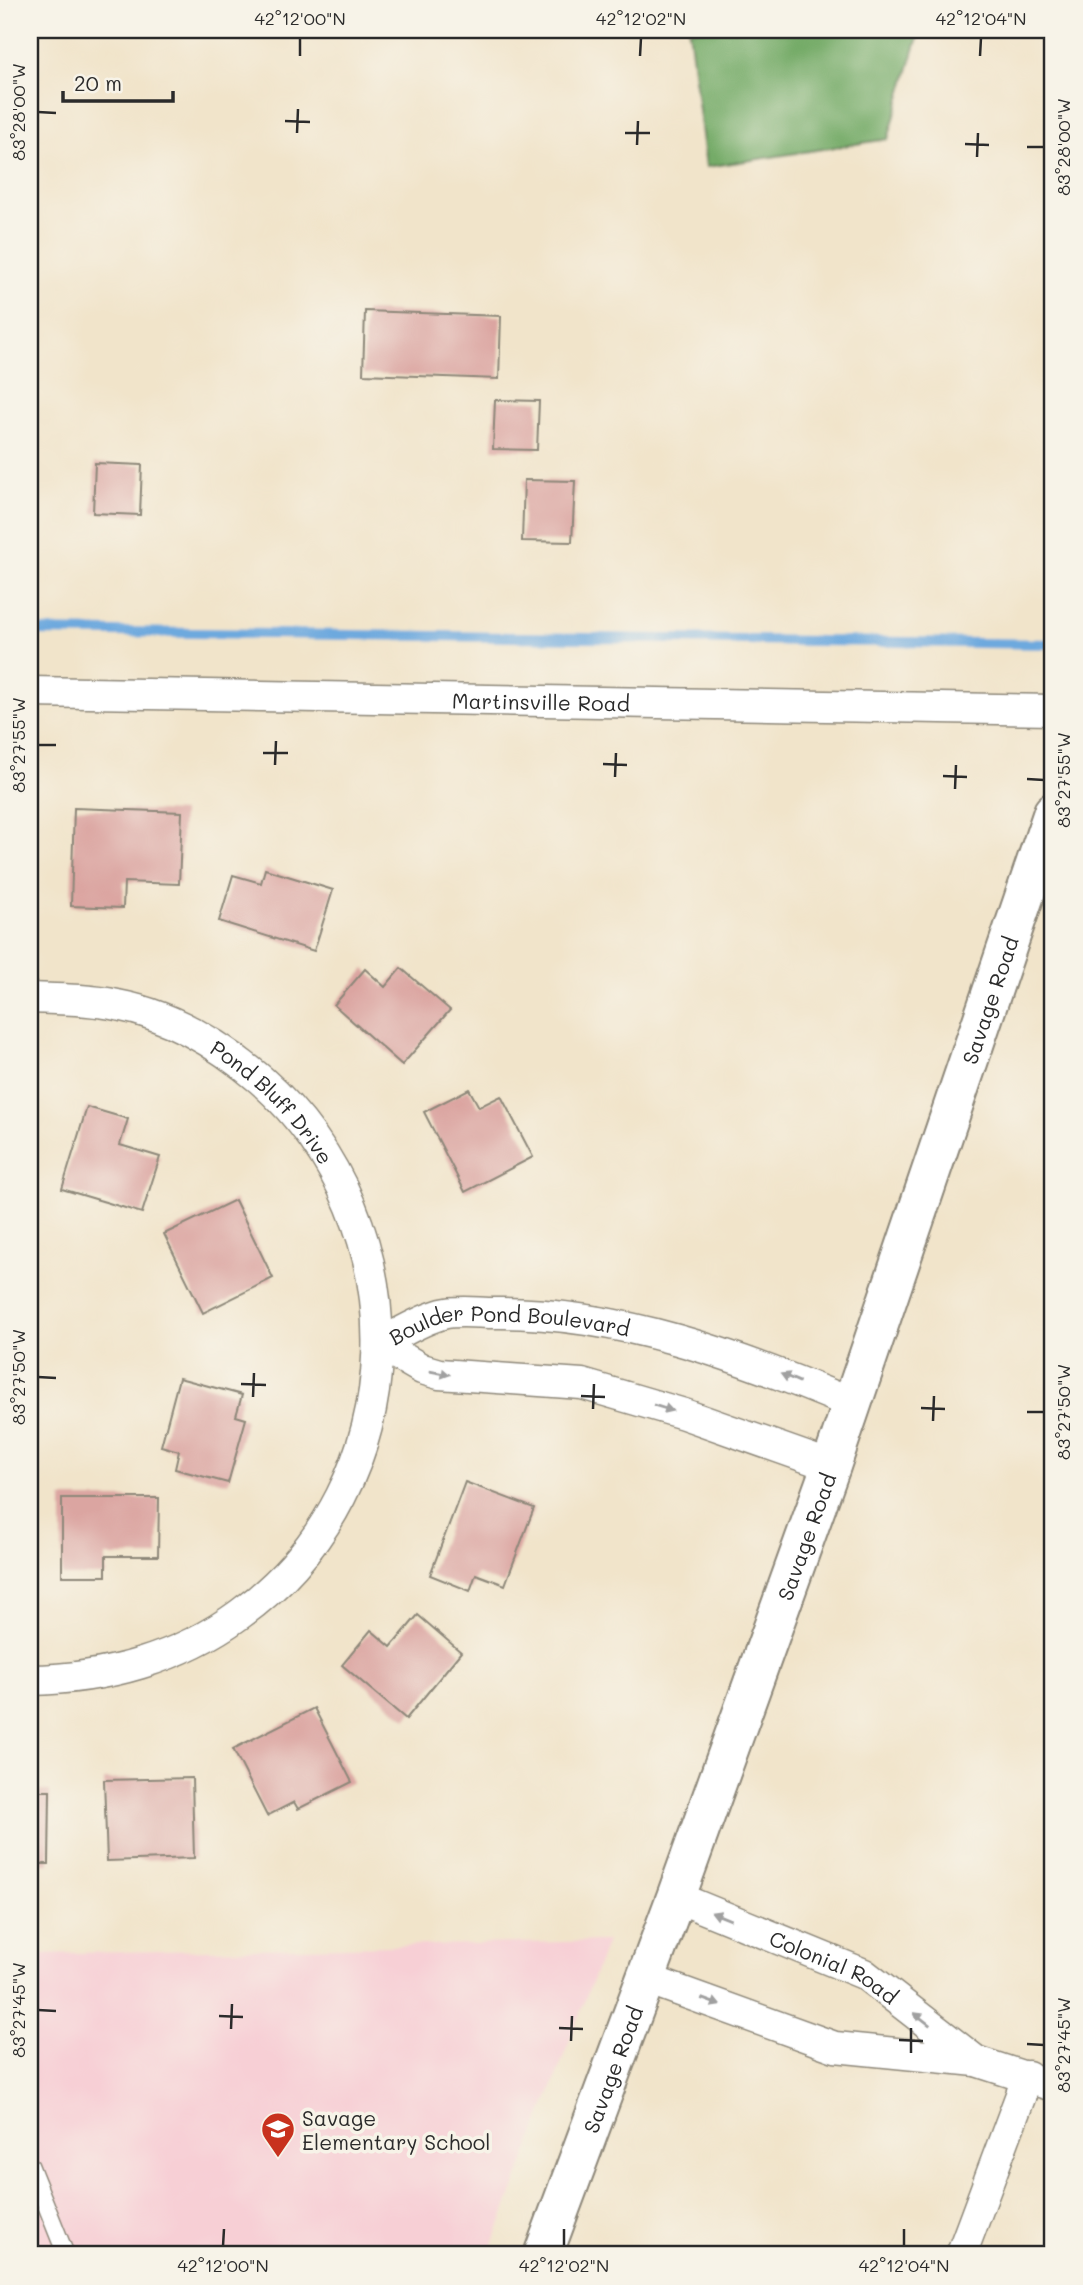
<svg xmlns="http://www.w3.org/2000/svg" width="1083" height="2285" viewBox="0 0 1083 2285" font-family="Mali,sans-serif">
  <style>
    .built { fill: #f7cfd5 }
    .forest { fill: #74ab68; stroke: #506b4a; stroke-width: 2 }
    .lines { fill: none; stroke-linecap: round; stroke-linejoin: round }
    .stream { stroke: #6da9de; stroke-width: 10 }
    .building { fill: #dba5a1 }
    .lane-casing { stroke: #8e887a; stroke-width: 19 }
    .street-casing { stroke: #8e887a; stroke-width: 33 }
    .secondary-casing { stroke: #8e887a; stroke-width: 42 }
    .lane { stroke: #fff; stroke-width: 16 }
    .street { stroke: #fff; stroke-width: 30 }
    .secondary { stroke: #fff; stroke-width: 38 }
    .oneway { fill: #a0a0a0 }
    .ticks { fill: none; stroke: #2b2b2b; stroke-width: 2.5 }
    .labels { text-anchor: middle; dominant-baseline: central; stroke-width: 7; stroke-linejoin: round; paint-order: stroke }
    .street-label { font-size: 21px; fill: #2b2b2b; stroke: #f7f3e8 }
    .poi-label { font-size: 21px; fill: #2b2b2b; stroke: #f7f3e8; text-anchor: start }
    .neatline { fill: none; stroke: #2b2b2b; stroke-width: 2.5 }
    .ticks-label { font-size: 18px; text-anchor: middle; fill: #2b2b2b }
  </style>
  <rect width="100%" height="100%" fill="#f7f3e8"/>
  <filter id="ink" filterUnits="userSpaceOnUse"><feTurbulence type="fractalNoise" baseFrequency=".0143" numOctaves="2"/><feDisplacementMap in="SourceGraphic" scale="14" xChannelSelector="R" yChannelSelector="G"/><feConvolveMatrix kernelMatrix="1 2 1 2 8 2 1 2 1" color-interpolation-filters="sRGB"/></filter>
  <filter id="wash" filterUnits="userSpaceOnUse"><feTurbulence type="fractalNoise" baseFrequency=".00686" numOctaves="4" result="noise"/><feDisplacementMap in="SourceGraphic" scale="28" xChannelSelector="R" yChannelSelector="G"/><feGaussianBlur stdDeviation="1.57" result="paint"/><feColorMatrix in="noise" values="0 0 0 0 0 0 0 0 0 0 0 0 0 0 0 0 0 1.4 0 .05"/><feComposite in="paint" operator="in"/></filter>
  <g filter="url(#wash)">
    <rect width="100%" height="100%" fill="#f1e4ca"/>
    <path class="built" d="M607 1941 489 2255H30V1954Z"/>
    <path class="forest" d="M689 30H920L888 139 706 167Z"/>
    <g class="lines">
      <path class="stream" d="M30 631 1053 644"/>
    </g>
    <g id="blocks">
      <path class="building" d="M365 311 501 316 499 379 363 374Z
        M495 400 539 401 537 450 493 449Z
        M95 463 142 465 140 515 93 513Z
        M524 480 575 481 572 542 522 541Z
        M74 808 182 812 179 884 124 882 123 908 71 906Z
        M30 821H33L32 863H30Z
        M265 869 333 890 314 951 219 921 233 875 261 883Z
        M401 968 450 1010 402 1065 334 1005 365 969 385 987Z
        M469 1089 479 1107 501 1096 533 1157 465 1192 424 1112Z
        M87 1107 128 1119 120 1145 160 1157 142 1213 62 1189Z
        M235 1200 273 1278 203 1313 164 1234Z
        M179 1378 242 1395 236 1416 246 1419 228 1483 175 1469 179 1451 161 1446Z
        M465 1482 534 1508 505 1585 476 1574 470 1591 430 1575Z
        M62 1498H159L158 1556H106V1576H62Z
        M418 1615 461 1652 406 1719 342 1665 371 1630 391 1647Z
        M314 1708 352 1782 298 1809 294 1802 267 1816 233 1749Z
        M192 1778 194 1858 107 1861 104 1780Z
        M30 1791H50L49 1864H30Z"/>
    </g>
  </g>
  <g filter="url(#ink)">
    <use href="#blocks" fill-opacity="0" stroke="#8e887a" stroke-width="2"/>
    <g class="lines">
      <g class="lane-casing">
        <path id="lane" d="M30 2165 66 2255"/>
      </g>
      <g class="street-casing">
        <g id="street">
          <path id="s1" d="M30 692 1053 710"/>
          <path id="s2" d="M30 998C58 999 89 999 117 1005 171 1015 220 1045 261 1080 422 1223 417 1486 240 1614 179 1659 105 1679 30 1680"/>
          <path id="s3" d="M379 1344C399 1334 420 1320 442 1314 457 1310 478 1313 495 1313 620 1312 739 1356 853 1404"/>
          <path d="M379 1344 422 1369 439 1374 582 1384 684 1414 831 1466"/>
          <path id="s4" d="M676 1897 864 1974 976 2061"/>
          <path d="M647 1979 835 2047 976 2061 1053 2086"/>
          <path d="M961 2255 1028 2076"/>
        </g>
      </g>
      <g class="secondary-casing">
        <g id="secondary">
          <path id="s5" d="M543 2255 676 1897 831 1466 1053 812"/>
        </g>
      </g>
      <use href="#lane" class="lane"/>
      <use href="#street" class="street"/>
      <use href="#secondary" class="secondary"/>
    </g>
    <defs><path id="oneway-solid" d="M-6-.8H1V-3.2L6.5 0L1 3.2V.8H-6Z" transform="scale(1.75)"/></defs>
    <g class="oneway">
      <use href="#oneway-solid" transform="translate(440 1373) rotate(10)"/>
      <use href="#oneway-solid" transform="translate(790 1378) rotate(-157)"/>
      <use href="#oneway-solid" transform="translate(663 1408) rotate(17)"/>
      <use href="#oneway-solid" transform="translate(721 1916) rotate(-158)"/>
      <use href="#oneway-solid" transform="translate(711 2002) rotate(20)"/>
      <use href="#oneway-solid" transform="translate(922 2019) rotate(-142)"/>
    </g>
  </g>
  <path class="ticks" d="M300 56V38M640 56 641 38M980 56 981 38M38 112 56 113M285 121 310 122M297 133 298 109M625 133H650M965 144 989 145M637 145 638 121M1027 147H1044M977 157 978 133M38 745H56M263 753H288M603 764 627 765M275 765 276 741M943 776 967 777M615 777 616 753M1027 779 1044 780M955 789 956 765M38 1377 56 1378M241 1384 266 1385M581 1396 605 1397M253 1397 254 1373M921 1408 945 1409M593 1409 594 1384M1027 1412H1044M933 1421 934 1396M38 2010 56 2011M219 2016 243 2017M559 2028 583 2029M231 2029 232 2004M899 2040 923 2041M571 2041 572 2016M1027 2044 1044 2045M911 2053V2028M223 2246 224 2229M564 2246V2229M904 2246V2229"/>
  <defs>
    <g id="school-pin" transform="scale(1.75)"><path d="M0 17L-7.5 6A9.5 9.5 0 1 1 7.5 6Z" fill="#c8321e" stroke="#f7f3e8"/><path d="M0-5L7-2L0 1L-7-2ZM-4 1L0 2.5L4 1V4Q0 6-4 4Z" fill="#fff"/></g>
  </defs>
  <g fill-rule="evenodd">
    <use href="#school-pin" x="278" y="2129"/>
  </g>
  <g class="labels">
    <g class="street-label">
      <text stroke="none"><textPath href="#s1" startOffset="511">Martinsville Road</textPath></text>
      <text stroke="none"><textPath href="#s5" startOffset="1332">Savage Road</textPath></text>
      <text stroke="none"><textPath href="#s2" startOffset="275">Pond Bluff Drive</textPath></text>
      <text stroke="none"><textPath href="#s3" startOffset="136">Boulder Pond Boulevard</textPath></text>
      <text stroke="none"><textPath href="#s5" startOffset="765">Savage Road</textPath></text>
      <text stroke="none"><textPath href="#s4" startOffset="173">Colonial Road</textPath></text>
      <text stroke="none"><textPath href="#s5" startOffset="198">Savage Road</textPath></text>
    </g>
    <g class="poi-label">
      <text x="302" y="2117">Savage<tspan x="302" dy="24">Elementary School</tspan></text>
    </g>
  </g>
  <rect width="1083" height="2285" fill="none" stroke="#f7f3e8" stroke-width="77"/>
  <path d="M63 91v10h110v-10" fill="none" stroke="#2b2b2b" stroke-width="3.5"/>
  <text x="74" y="91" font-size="21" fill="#2b2b2b" stroke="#f7f3e8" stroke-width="5" paint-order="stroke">20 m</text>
  <rect x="38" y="38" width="1006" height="2208" class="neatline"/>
  <g class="ticks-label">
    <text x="300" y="25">42°12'00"N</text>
    <text x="641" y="25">42°12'02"N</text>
    <text x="981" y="25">42°12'04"N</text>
    <text transform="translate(19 112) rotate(-90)" y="6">83°28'00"W</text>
    <text transform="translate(1064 147) rotate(-90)" y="6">83°28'00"W</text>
    <text transform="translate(19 745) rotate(-90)" y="6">83°27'55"W</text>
    <text transform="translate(1064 780) rotate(-90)" y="6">83°27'55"W</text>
    <text transform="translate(19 1377) rotate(-90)" y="6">83°27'50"W</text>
    <text transform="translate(1064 1412) rotate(-90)" y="6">83°27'50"W</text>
    <text transform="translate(19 2010) rotate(-90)" y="6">83°27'45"W</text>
    <text transform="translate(1064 2045) rotate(-90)" y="6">83°27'45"W</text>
    <text x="223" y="2272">42°12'00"N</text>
    <text x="564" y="2272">42°12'02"N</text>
    <text x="904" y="2272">42°12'04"N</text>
  </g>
</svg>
